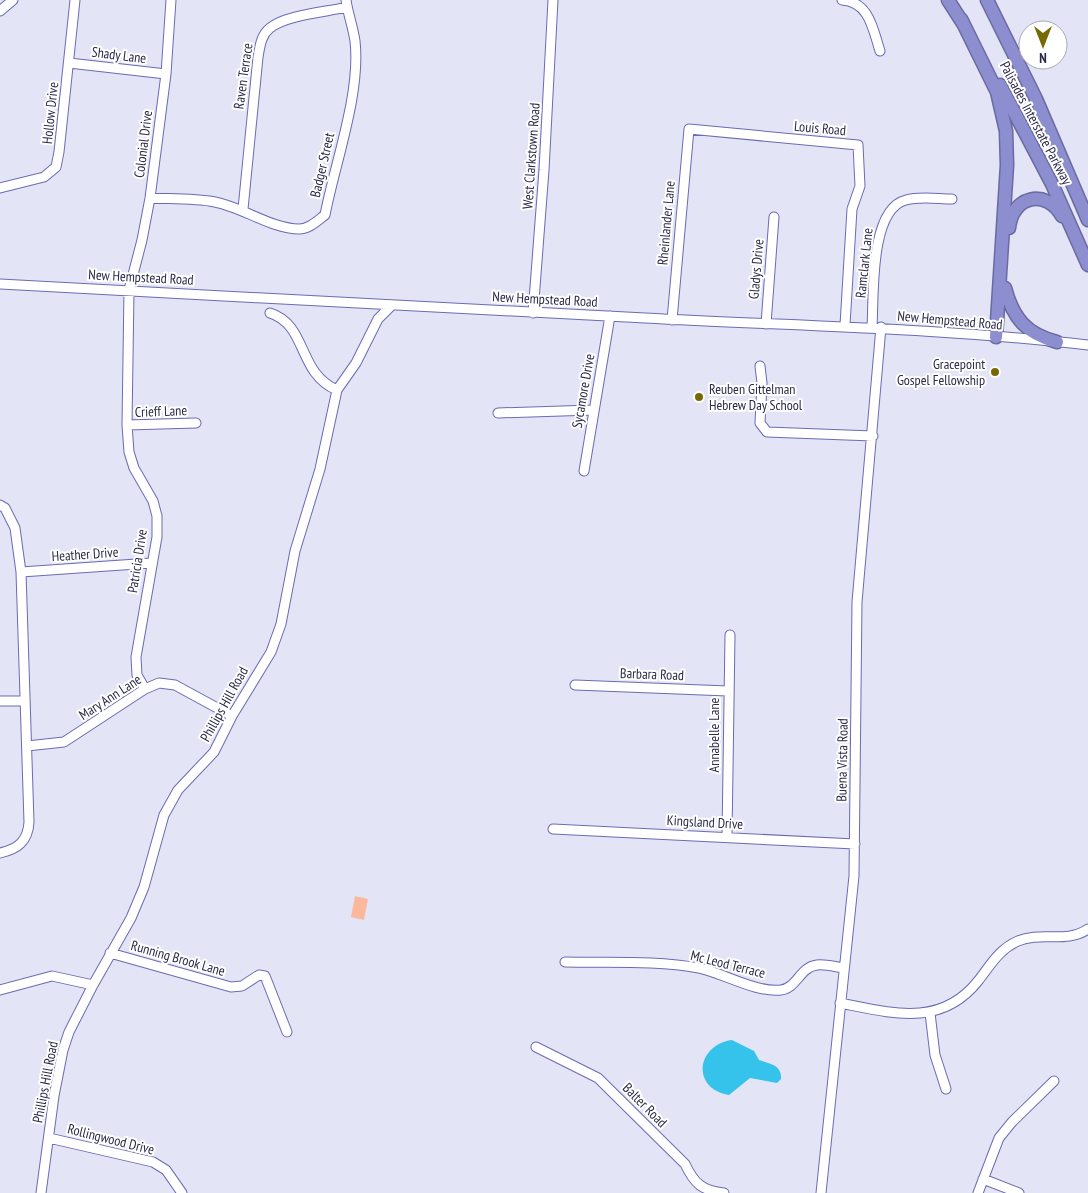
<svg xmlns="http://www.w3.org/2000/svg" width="1088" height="1193" viewBox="0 0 1088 1193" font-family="'PT Sans Narrow',sans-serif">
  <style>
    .green { fill: #fcb89d }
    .water { fill: #35c2eb }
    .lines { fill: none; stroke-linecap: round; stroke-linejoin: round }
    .minor-casing { stroke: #6b6bb2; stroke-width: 11 }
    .highway-casing { stroke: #6a6ba1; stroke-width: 15 }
    .minor { stroke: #fff; stroke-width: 9 }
    .highway { stroke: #8c8ed0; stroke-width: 12 }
    .poi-dot { fill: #756a02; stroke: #fff; stroke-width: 2 }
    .labels { text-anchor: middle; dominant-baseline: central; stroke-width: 4; stroke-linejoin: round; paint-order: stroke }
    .street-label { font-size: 14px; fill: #2a2a49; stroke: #fff }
    .poi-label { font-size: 14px; fill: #2a2a49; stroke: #fff; text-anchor: end }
  </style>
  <rect width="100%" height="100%" fill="#e3e4f5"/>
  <path class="green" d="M355 896 368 899 364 920 351 917Z"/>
  <path class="water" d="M732 1040 754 1051 759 1060C770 1064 782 1065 781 1079L777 1083 750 1078 729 1095C691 1089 696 1045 732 1040Z"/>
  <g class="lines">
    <g class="minor-casing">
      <path id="minor" d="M842 0C870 2 873 30 880 51
        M0 11 13 0
        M69 63 166 74
        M0 188 44 177 56 167 59 152 75 0
        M150 198C171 199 194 198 215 202 242 207 272 229 299 229 309 229 317 221 325 215 335 163 361 93 355 41 353 27 348 14 346 0
        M243 209 258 57C260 46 261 35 270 28 285 15 327 12 347 7
        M0 284C215 295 430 308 645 318 793 326 941 328 1088 345
        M270 313C308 325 297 373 337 390
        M533 313 544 170 553 0
        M672 320 689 129 858 145 860 186 852 209 845 325
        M766 324 774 217
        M872 327C874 297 869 209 906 200 920 196 938 199 952 199
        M760 366 762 383 760 423 767 432 873 436
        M498 413 593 410
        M127 425 196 423
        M584 471 610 316
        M0 505 5 508 15 528 21 572 29 822C28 841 18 849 0 853
        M21 572 151 563
        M575 685 728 691
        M145 689 137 675 136 657 157 537V516L153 501 134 468 129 452 127 425 129 290 142 240 150 198 166 74 171 0
        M0 701H24
        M27 746 64 742 145 689 159 683 175 685 232 716
        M553 829 855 844
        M727 836 730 635
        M110 953 231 987 242 986 259 975 265 976 287 1032
        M565 962C608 963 657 960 699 968 723 973 756 993 781 990 797 988 800 967 817 965 825 964 836 967 844 968
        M0 990 52 976 93 985
        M840 1003C891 1013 941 1028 978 981 990 966 999 949 1018 941 1041 931 1066 944 1088 929
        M930 1013 935 1055 946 1089
        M536 1047 598 1078 685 1164C694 1183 702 1191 724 1193
        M49 1138 153 1162 166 1170 182 1193
        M983 1179 1019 1193
        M41 1193 54 1096 63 1050 69 1032 93 985 131 918 144 887 164 815 178 790 214 752 232 716 271 652 281 624 295 551 320 469 337 390 356 363 378 319 391 306
        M821 1193 854 876 857 602 881 327
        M978 1193 999 1138 1012 1122 1054 1081"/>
    </g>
    <g class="highway-casing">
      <path id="highway" d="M948 0 964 25
        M987 0 1036 99 1088 220
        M961 19 997 92 1006 131 1007 165 996 337
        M1000 85 1052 184 1088 265
        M1009 228C1012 196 1046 188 1062 216
        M1005 288C1013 318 1026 334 1057 342"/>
    </g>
    <use href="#minor" class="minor"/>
    <use href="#highway" class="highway"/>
  </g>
  <g class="poi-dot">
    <circle cx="995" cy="372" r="5"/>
    <circle cx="699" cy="397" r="5"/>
  </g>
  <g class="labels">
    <g class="street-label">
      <text transform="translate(119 55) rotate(7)">Shady Lane</text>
      <text transform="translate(243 76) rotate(-82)">Raven Terrace</text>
      <text transform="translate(50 113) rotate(-84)">Hollow Drive</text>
      <text transform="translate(1036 123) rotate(62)">Palisades Interstate Parkway</text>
      <text transform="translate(820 128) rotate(5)">Louis Road</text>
      <text transform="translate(143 144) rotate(-83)">Colonial Drive</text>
      <text transform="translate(531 156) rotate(-86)">West Clarkstown Road</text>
      <text transform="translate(322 165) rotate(-77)">Badger Street</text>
      <text transform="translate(666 223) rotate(-85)">Rheinlander Lane</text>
      <text transform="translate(864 263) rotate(-84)">Ramclark Lane</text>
      <text transform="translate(756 269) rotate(-85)">Gladys Drive</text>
      <text transform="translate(141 277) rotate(3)">New Hempstead Road</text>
      <text transform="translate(545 299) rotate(3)">New Hempstead Road</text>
      <text transform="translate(950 320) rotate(5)">New Hempstead Road</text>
      <text transform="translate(583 391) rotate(-80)">Sycamore Drive</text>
      <text transform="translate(161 411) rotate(-2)">Crieff Lane</text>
      <text transform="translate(85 554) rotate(-4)">Heather Drive</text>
      <text transform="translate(137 561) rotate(-81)">Patricia Drive</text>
      <text transform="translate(652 674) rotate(2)">Barbara Road</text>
      <text transform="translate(110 697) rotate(-33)">Mary Ann Lane</text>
      <text transform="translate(224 704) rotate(-61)">Phillips Hill Road</text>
      <text transform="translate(714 735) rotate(-90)">Annabelle Lane</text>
      <text transform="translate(842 760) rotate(-89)">Buena Vista Road</text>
      <text transform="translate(705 822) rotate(3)">Kingsland Drive</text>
      <text transform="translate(178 958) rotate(16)">Running Brook Lane</text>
      <text transform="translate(728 964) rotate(14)">Mc Leod Terrace</text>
      <text transform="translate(45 1082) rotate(-79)">Phillips Hill Road</text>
      <text transform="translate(645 1105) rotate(45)">Balter Road</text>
      <text transform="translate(111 1139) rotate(14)">Rollingwood Drive</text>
    </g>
    <g class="poi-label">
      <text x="985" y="364">Gracepoint<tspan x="985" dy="16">Gospel Fellowship</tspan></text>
      <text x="709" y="389" text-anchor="start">Reuben Gittelman<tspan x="709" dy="16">Hebrew Day School</tspan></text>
    </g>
  </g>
  <g transform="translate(1043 45) rotate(180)"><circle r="24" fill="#ffffff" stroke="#aaaab6"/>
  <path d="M0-4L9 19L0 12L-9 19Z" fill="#756a02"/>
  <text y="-8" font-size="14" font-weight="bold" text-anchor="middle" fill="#2a2a49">N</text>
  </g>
</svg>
